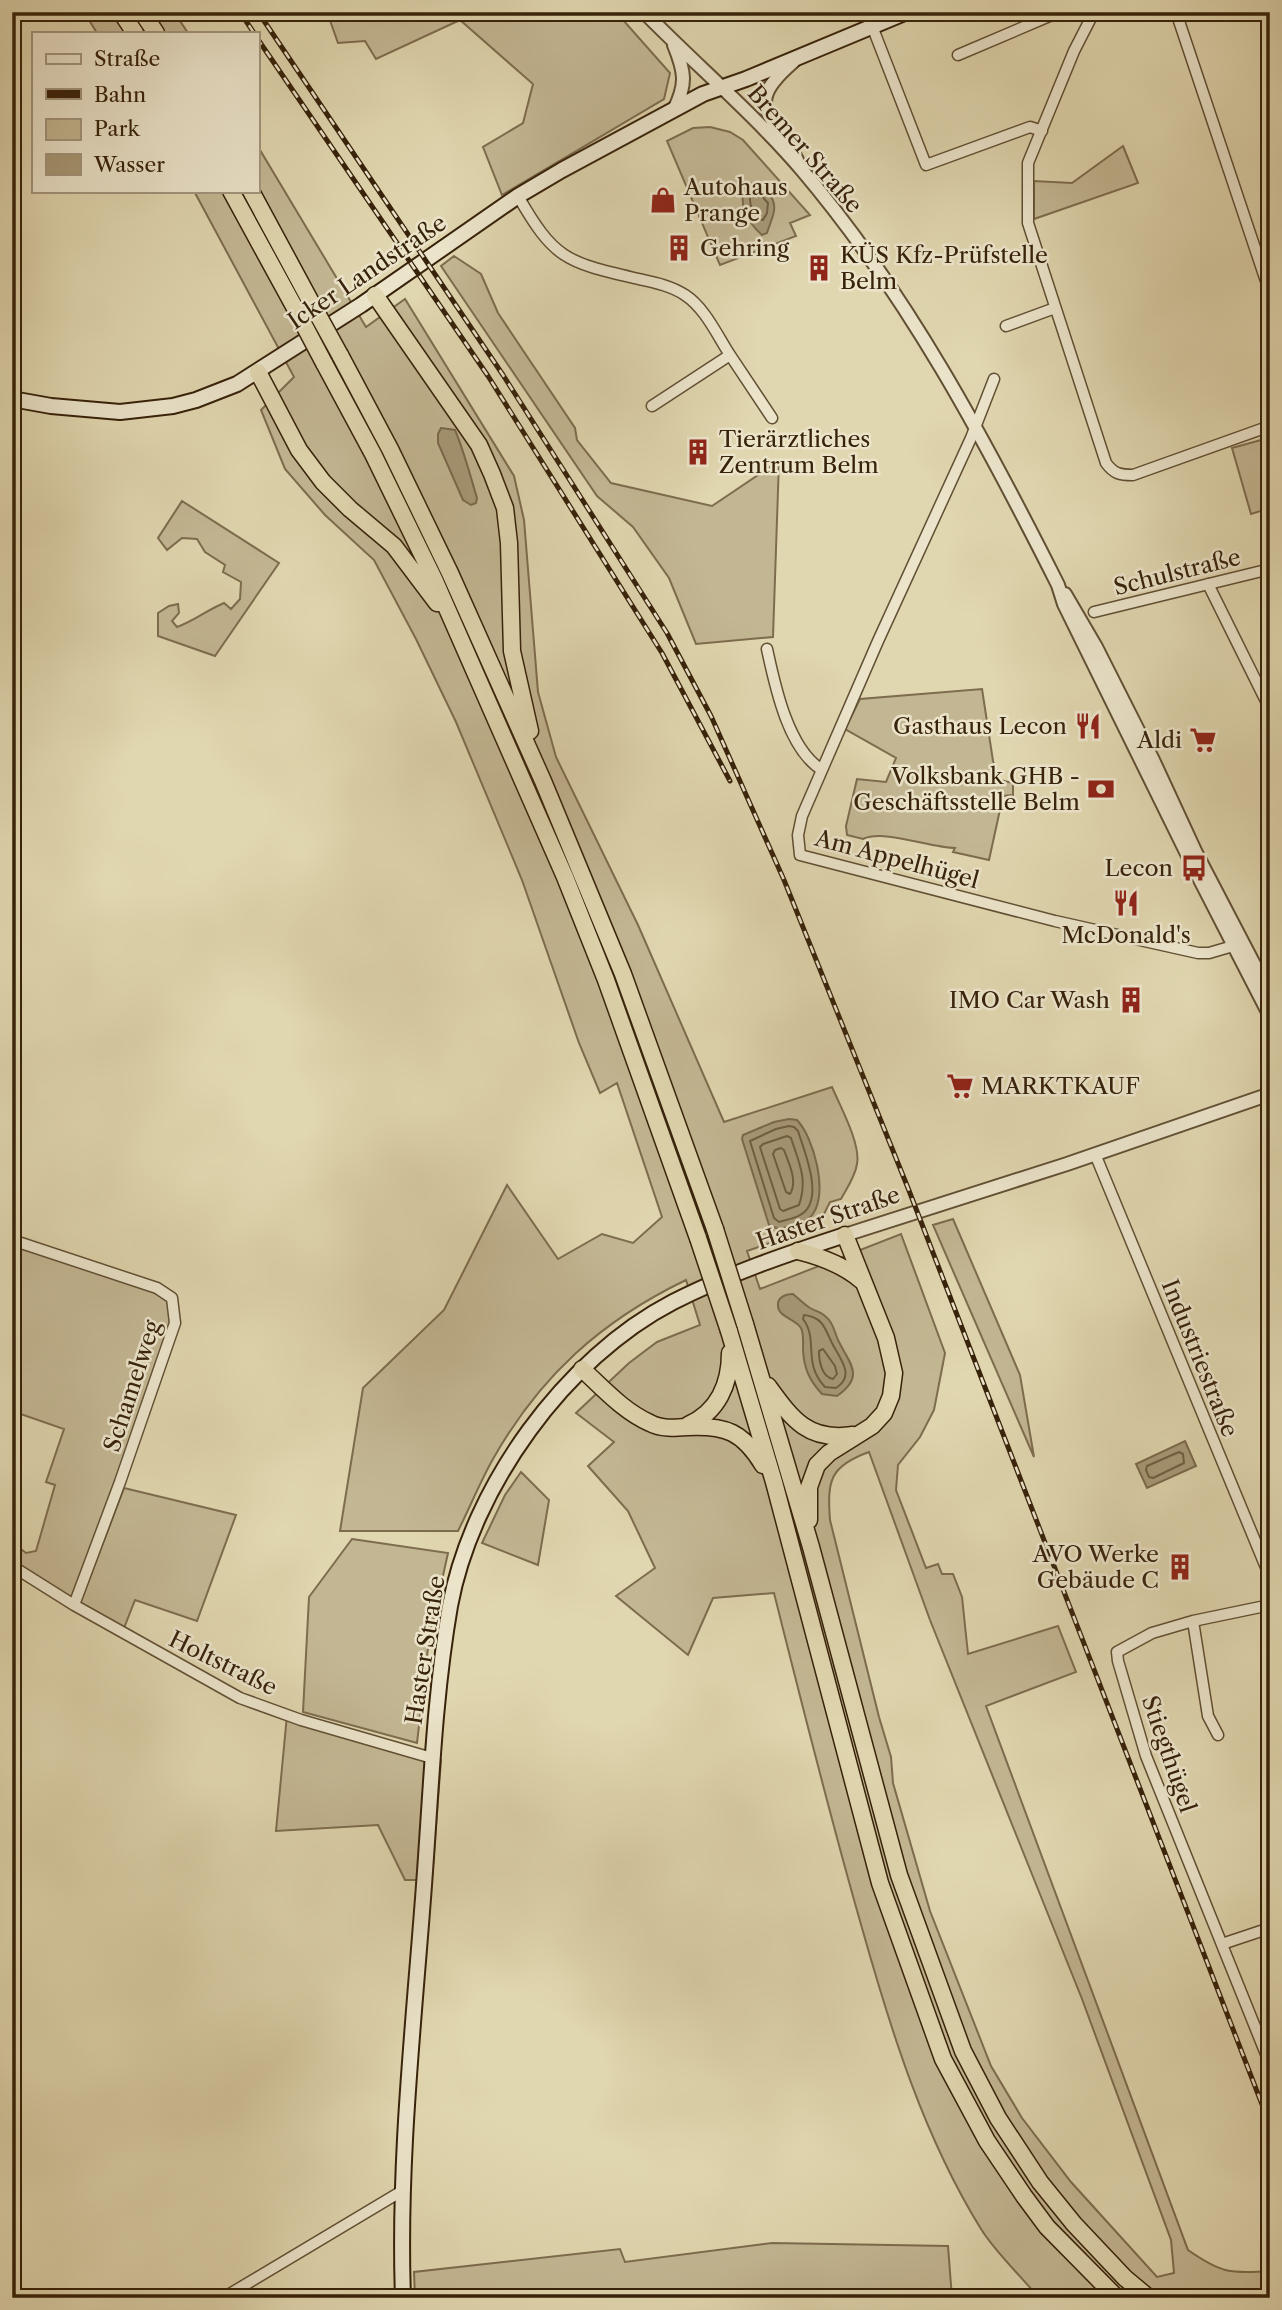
<svg xmlns="http://www.w3.org/2000/svg" width="1282" height="2310" viewBox="0 0 1282 2310" font-family="'Libre Caslon Text',serif">
  <style>
    .green { fill: #c3b793; stroke: #7d6c4e; stroke-width: 2; fill-rule: evenodd }
    .water { fill: #a79977; stroke: #7a694b; stroke-width: 2 }
    .lines { fill: none; stroke-linecap: round; stroke-linejoin: round }
    .shore { stroke: #6f5e40; stroke-width: 2 }
    .minor-casing { stroke: #614f33; stroke-width: 13 }
    .tertiary-casing { stroke: #614f33; stroke-width: 16 }
    .secondary-casing { stroke: #37220a; stroke-width: 18 }
    .trunk-casing { stroke: #37220a; stroke-width: 19 }
    .minor { stroke: #ebe4cb; stroke-width: 10 }
    .tertiary { stroke: #ebe4cb; stroke-width: 12 }
    .secondary { stroke: #ebe4cb; stroke-width: 14 }
    .trunk { stroke: #e0d6af; stroke-width: 16 }
    .rail-casing { stroke: #37220a; stroke-width: 5 }
    .rail { stroke: #ebe4cb; stroke-width: 2.5; stroke-dasharray: 8; stroke-linecap: butt }
    .trunk-bridge-casing { stroke: #37220a; stroke-width: 19; stroke-linecap: butt }
    .trunk-bridge { stroke: #e0d6af; stroke-width: 16 }
    .labels { text-anchor: middle; dominant-baseline: central; stroke-width: 5; stroke-linejoin: round; paint-order: stroke }
    .street-label { font-size: 23px; fill: #37220a; stroke: #ebe4cb }
    .poi-label { font-size: 23px; fill: #37220a; stroke: #ebe4cb; text-anchor: end }
  </style>
  <rect width="100%" height="100%" fill="#e0d6af"/>
  <filter id="stains"><feTurbulence type="fractalNoise" baseFrequency=".00286" numOctaves="4"/><feColorMatrix values="0 0 0 0 .2 0 0 0 0 .09 0 0 0 0 .02 0 0 0 .5 -.17"/></filter>
  <radialGradient id="worn" r=".72"><stop offset=".6" stop-color="#630" stop-opacity="0"/><stop offset="1" stop-color="#630" stop-opacity=".3"/></radialGradient>
  <path class="green" d="M84 12H174L188 33H97Z
    M327 12H616L670 73 664 99 502 195 483 147 523 123 533 84 460 20 376 59 365 41 338 43Z
    M710 127 730 132 743 140 810 215 790 223 796 236 720 265 667 141 693 128Z
    M257 145 366 327 405 299 514 476 524 520 538 692 556 757 638 925 724 1122 832 1087C840 1106 861 1144 857 1164 855 1177 847 1188 841 1199L830 1202 821 1220 812 1229 747 1251 760 1289 901 1234 945 1353 934 1410 920 1437 898 1465 896 1490 926 1568 938 1564 942 1574H953L962 1597 968 1654 1058 1626 1076 1672 986 1706 1188 2250C1221 2273 1230 2274 1270 2271V2298H1039C1020 2275 996 2253 981 2229 924 2137 891 2031 862 1928 830 1817 802 1705 774 1593L713 1598 688 1655 616 1596 655 1568 628 1511 588 1466 614 1442 576 1413 629 1363 657 1342 700 1325 686 1280C601 1321 540 1376 493 1459 480 1482 470 1507 458 1531H340L363 1388 444 1310 507 1185 558 1259 602 1234 633 1243 662 1217 617 1083 600 1093 579 1043 522 880 456 722 416 639 374 560 325 515 285 469 261 410 294 377 194 191H257ZM869 1452 930 1620 1082 1999 1171 2240 1174 2273 1157 2277 1071 2182 1022 2118 991 2066 930 1911 893 1783 891 1757 879 1717 830 1520C827 1480 830 1466 869 1452Z
    M1123 146 1138 183 1034 219V181L1072 183Z
    M454 256 481 274 498 313 575 428 577 440 611 483 712 506 779 461 773 637 696 644 669 578 633 527 597 496 441 266Z
    M1261 440 1270 472V508L1251 514 1232 448Z
    M182 501 279 563 215 656 158 636V613L169 606 178 604 179 613 172 621 177 627C194 621 207 610 224 603L231 609 240 599 241 582 223 572 225 565 205 552 197 539 182 538 167 550 158 538Z
    M982 689 993 761 1000 780 1013 783V795L1003 796 989 860 953 852 955 848C931 848 884 829 863 839L847 835 846 826 857 779 886 782 896 758 845 729 860 699Z
    M953 1219 1020 1375 1034 1457 933 1225Z
    M12 1240 172 1298 175 1323 74 1605 12 1566V1542L26 1553 36 1551 55 1485 46 1482 64 1429 12 1411Z
    M521 1472 549 1500 538 1565 482 1543 505 1495Z
    M124 1488 236 1515 197 1621 135 1600 124 1628 80 1603Z
    M352 1539 448 1553 429 1639 417 1743 303 1712 309 1597Z
    M287 1715 441 1760 432 1880H405L378 1825 276 1831Z
    M772 2243 948 2246 952 2298H415L414 2272 620 2249 625 2262Z"/>
  <path class="water" d="M755 183C762 185 764 188 769 194 780 207 771 219 767 233L762 235C748 223 735 200 748 184Z
    M441 428 455 430C464 451 470 475 477 498L476 503 471 505 463 500 438 443V434Z
    M789 1119 797 1120C814 1138 828 1191 813 1214 806 1224 789 1226 778 1229L769 1225 742 1139 743 1135 774 1122Z
    M793 1294C799 1299 804 1304 810 1308 815 1311 821 1312 825 1316 833 1322 834 1331 838 1340 849 1363 866 1376 837 1396L822 1394C809 1380 804 1368 803 1350 803 1343 804 1334 801 1328 796 1319 778 1317 778 1306 777 1297 786 1294 793 1294Z
    M1185 1441 1196 1466 1147 1488 1136 1464Z"/>
  <g class="lines">
    <path class="shore" d="M753 191 758 192 768 203 767 213 763 220C753 217 749 205 750 194Z
      M789 1126 794 1127 798 1131C804 1151 826 1201 800 1215 794 1219 785 1220 779 1222L774 1218 750 1141 776 1129Z
      M787 1136 791 1138C799 1163 808 1179 799 1205L783 1211 780 1209 760 1147 763 1144Z
      M781 1148 784 1150C789 1164 798 1181 790 1194L786 1192 773 1154 775 1150Z
      M804 1315C824 1317 825 1330 833 1345 841 1360 855 1376 836 1388L825 1387C802 1363 819 1340 803 1319Z
      M823 1349 835 1366 837 1374 833 1379C822 1377 819 1362 819 1351Z
      M1179 1452 1183 1454 1184 1463 1153 1478 1149 1477 1146 1470 1147 1466Z"/>
    <g class="minor-casing">
      <path id="minor" d="M1094 12 1074 51 1028 163V223L1106 463C1114 474 1120 475 1133 475L1270 426
        M1176 12 1270 293
        M872 26 926 165 1030 127 1042 131
        M958 55 1059 12
        M518 196C554 259 566 262 634 278 652 282 670 285 685 295 705 308 717 335 730 355L652 406
        M1006 326 1055 308
        M730 355 772 418
        M994 379 971 438 878 641 802 816 798 835 800 855 1055 921 1198 953H1209L1233 946
        M1208 584 1270 709
        M1094 612 1270 569
        M767 649C775 686 788 749 822 770
        M1095 1154 1270 1577
        M12 1240 157 1288 172 1298 175 1323 120 1482 74 1605
        M12 1566 74 1605 240 1698 301 1720 432 1758
        M1270 1605 1193 1621 1152 1633 1117 1652 1118 1661 1146 1756 1270 2064
        M1193 1621 1208 1716 1218 1735
        M1222 1944 1270 1928
        M223 2298 402 2191"/>
    </g>
    <g class="tertiary-casing">
      <path id="tertiary" d="M644 12C696 65 753 113 802 170 908 295 985 440 1058 585L1064 604 1194 868 1270 1016
        M793 62C740 108 775 112 797 160
        M674 110C687 84 685 72 674 45
        M1065 594 1096 647 1153 760 1196 853 1270 995
        M845 1235 1067 1164 1270 1094"/>
    </g>
    <g class="secondary-casing">
      <path id="secondary" d="M12 399 51 406 120 412 173 406 196 400 237 384 361 305 518 196 562 170 703 94 746 79 907 12
        M403 2298C398 2160 414 2022 424 1885 431 1792 434 1698 450 1606 472 1487 565 1358 673 1302 728 1274 787 1254 845 1235"/>
    </g>
    <g class="trunk-casing">
      <path id="trunk" d="M121 12 135 33
        M142 12 156 33
        M231 191 296 310
        M251 191 312 304
        M375 295 479 445 492 474 505 508 509 543 512 651 530 731
        M340 355 390 449 450 573 543 781 623 974 715 1229
        M324 363 373 454 434 579 565 877 606 980 698 1238
        M258 372 299 450 323 482 350 509 394 546 437 603
        M798 1251C822 1257 844 1265 862 1281
        M745 1324 811 1547 899 1875 963 2051 998 2118 1040 2182 1074 2224 1125 2278 1149 2298
        M729 1331 774 1482 880 1883 943 2059 987 2141 1024 2196 1047 2227 1117 2298
        M582 1369C603 1388 623 1411 650 1423 661 1429 674 1428 687 1427 726 1425 743 1432 763 1465
        M768 1386C792 1419 808 1442 853 1435
        M688 1425C718 1412 730 1384 730 1353
        M809 1520V1487L817 1465 829 1453 872 1426 884 1413 891 1396 894 1373 886 1338 845 1235"/>
    </g>
    <use href="#minor" class="minor"/>
    <use href="#tertiary" class="tertiary"/>
    <use href="#secondary" class="secondary"/>
    <use href="#trunk" class="trunk"/>
    <g class="rail-casing">
      <path id="rail" d="M240 12 254 33
        M258 12 503 375 667 633 711 716 784 880 908 1188 1270 2125
        M257 38 488 376 662 653 730 781"/>
    </g>
    <use href="#rail" class="rail"/>
    <g class="trunk-bridge-casing">
      <path id="trunk-bridge" d="M312 304 340 355
        M296 310 324 363
        M715 1229 745 1324
        M698 1238 729 1331"/>
    </g>
    <use href="#trunk-bridge" class="trunk-bridge"/>
  </g>
  <defs>
    <g id="shop-bare" transform="scale(2.1)"><path d="M-5-2.5h2.3a2.7 3.5 0 0 1 5.4 0H5L5.5 6h-11ZM-1.5-2.5h3a1.5 2.3 0 0 0-3 0Z" fill="#8f2418" stroke="#ebe4cb" stroke-width="2.5" paint-order="stroke"/></g>
    <g id="building-bare" transform="scale(2.1)"><path d="M-4-6H4V6H1V3H-1V6H-4ZM-2.5-4.3h1.7v1.8h-1.7ZM.8-4.3h1.7v1.8H.8ZM-2.5-1h1.7V.8h-1.7ZM.8-1h1.7V.8H.8Z" fill="#8f2418" stroke="#ebe4cb" stroke-width="2.5" paint-order="stroke"/></g>
    <g id="restaurant-bare" transform="scale(2.1)"><path d="M-5-6h1v4h1v-4h1v4h1v-4h1v5L-1.5 .5V6h-2V.5L-5-1ZM5-6V6H3V1.5H1.5Q1.5-4 5-6Z" fill="#8f2418" stroke="#ebe4cb" stroke-width="2.5" paint-order="stroke"/></g>
    <g id="supermarket-bare" transform="scale(2.1)"><path d="M-6-5.5h2.5l.6 2H6L4.5 2H-2.5L-4.4-4H-6ZM-1.5 3.2a1.3 1.3 0 1 0 .1 0ZM3 3.2a1.3 1.3 0 1 0 .1 0Z" fill="#8f2418" stroke="#ebe4cb" stroke-width="2.5" paint-order="stroke"/></g>
    <g id="bank-bare" transform="scale(2.1)"><path d="M-6-4H6V4H-6ZM0-2.3a2.3 2.3 0 1 0 0 4.6a2.3 2.3 0 1 0 0-4.6Z" fill="#8f2418" stroke="#ebe4cb" stroke-width="2.5" paint-order="stroke"/></g>
    <g id="bus-bare" transform="scale(2.1)"><path d="M-5-6H5V4H4V6H2V4H-2V6H-4V4H-5ZM-3.5-4V0h7V-4ZM-3.5 1.2v1.5H-2V1.2ZM2 1.2v1.5H3.5V1.2Z" fill="#8f2418" stroke="#ebe4cb" stroke-width="2.5" paint-order="stroke"/></g>
  </defs>
  <g fill-rule="evenodd">
    <use href="#shop-bare" x="663" y="200"/>
    <use href="#building-bare" x="679" y="248"/>
    <use href="#building-bare" x="819" y="268"/>
    <use href="#building-bare" x="698" y="452"/>
    <use href="#restaurant-bare" x="1088" y="726"/>
    <use href="#supermarket-bare" x="1203" y="740"/>
    <use href="#bank-bare" x="1101" y="789"/>
    <use href="#bus-bare" x="1194" y="868"/>
    <use href="#restaurant-bare" x="1126" y="903"/>
    <use href="#building-bare" x="1131" y="1000"/>
    <use href="#supermarket-bare" x="960" y="1086"/>
    <use href="#building-bare" x="1180" y="1567"/>
  </g>
  <g class="labels">
    <g class="street-label">
      <text transform="translate(805 149) rotate(49)">Bremer Straße</text>
      <text transform="translate(367 272) rotate(-34)">Icker Landstraße</text>
      <text transform="translate(1177 572) rotate(-14)">Schulstraße</text>
      <text transform="translate(897 859) rotate(15)">Am Appelhügel</text>
      <text transform="translate(828 1218) rotate(-19)">Haster Straße</text>
      <text transform="translate(1200 1358) rotate(68)">Industriestraße</text>
      <text transform="translate(132 1386) rotate(-72)">Schamelweg</text>
      <text transform="translate(425 1650) rotate(-81)">Haster Straße</text>
      <text transform="translate(223 1663) rotate(26)">Holtstraße</text>
      <text transform="translate(1169 1754) rotate(71)">Stiegthügel</text>
    </g>
    <g class="poi-label">
      <text x="684" y="187" text-anchor="start">Autohaus<tspan x="684" dy="26">Prange</tspan></text>
      <text x="700" y="248" text-anchor="start">Gehring</text>
      <text x="840" y="255" text-anchor="start">KÜS Kfz-Prüfstelle<tspan x="840" dy="26">Belm</tspan></text>
      <text x="719" y="439" text-anchor="start">Tierärztliches<tspan x="719" dy="26">Zentrum Belm</tspan></text>
      <text x="1067" y="726">Gasthaus Lecon</text>
      <text x="1182" y="740">Aldi</text>
      <text x="1080" y="776">Volksbank GHB -<tspan x="1080" dy="26">Geschäftsstelle Belm</tspan></text>
      <text x="1173" y="868">Lecon</text>
      <text x="1126" y="935" text-anchor="middle">McDonald's</text>
      <text x="1110" y="1000">IMO Car Wash</text>
      <text x="981" y="1086" text-anchor="start">MARKTKAUF</text>
      <text x="1159" y="1554">AVO Werke<tspan x="1159" dy="26">Gebäude C</tspan></text>
    </g>
  </g>
  <rect width="1282" height="2310" fill="none" stroke="#e0d6af" stroke-width="42"/>
  <rect x="14" y="14" width="1254" height="2282" fill="none" stroke="#37220a" stroke-width="3.5"/>
  <rect x="21" y="21" width="1240" height="2268" fill="none" stroke="#37220a" stroke-width="2"/>
  <rect x="32" y="32" width="228" height="161" fill="#ebe4cb" stroke="#a3967e" stroke-width="2"/>
  <rect x="46" y="54" width="35" height="10" fill="#ebe4cb" stroke="#a3967e" stroke-width="2"/>
  <text x="94" y="66" font-size="21" fill="#37220a">Straße</text>
  <rect x="46" y="89" width="35" height="10" fill="#37220a" stroke="#a3967e" stroke-width="2"/>
  <text x="94" y="102" font-size="21" fill="#37220a">Bahn</text>
  <rect x="46" y="119" width="35" height="21" fill="#c3b793" stroke="#a3967e" stroke-width="2"/>
  <text x="94" y="136" font-size="21" fill="#37220a">Park</text>
  <rect x="46" y="154" width="35" height="21" fill="#a79977" stroke="#a3967e" stroke-width="2"/>
  <text x="94" y="172" font-size="21" fill="#37220a">Wasser</text>
  <rect width="100%" height="100%" filter="url(#stains)"/>
  <rect width="100%" height="100%" fill="url(#worn)"/>
</svg>
